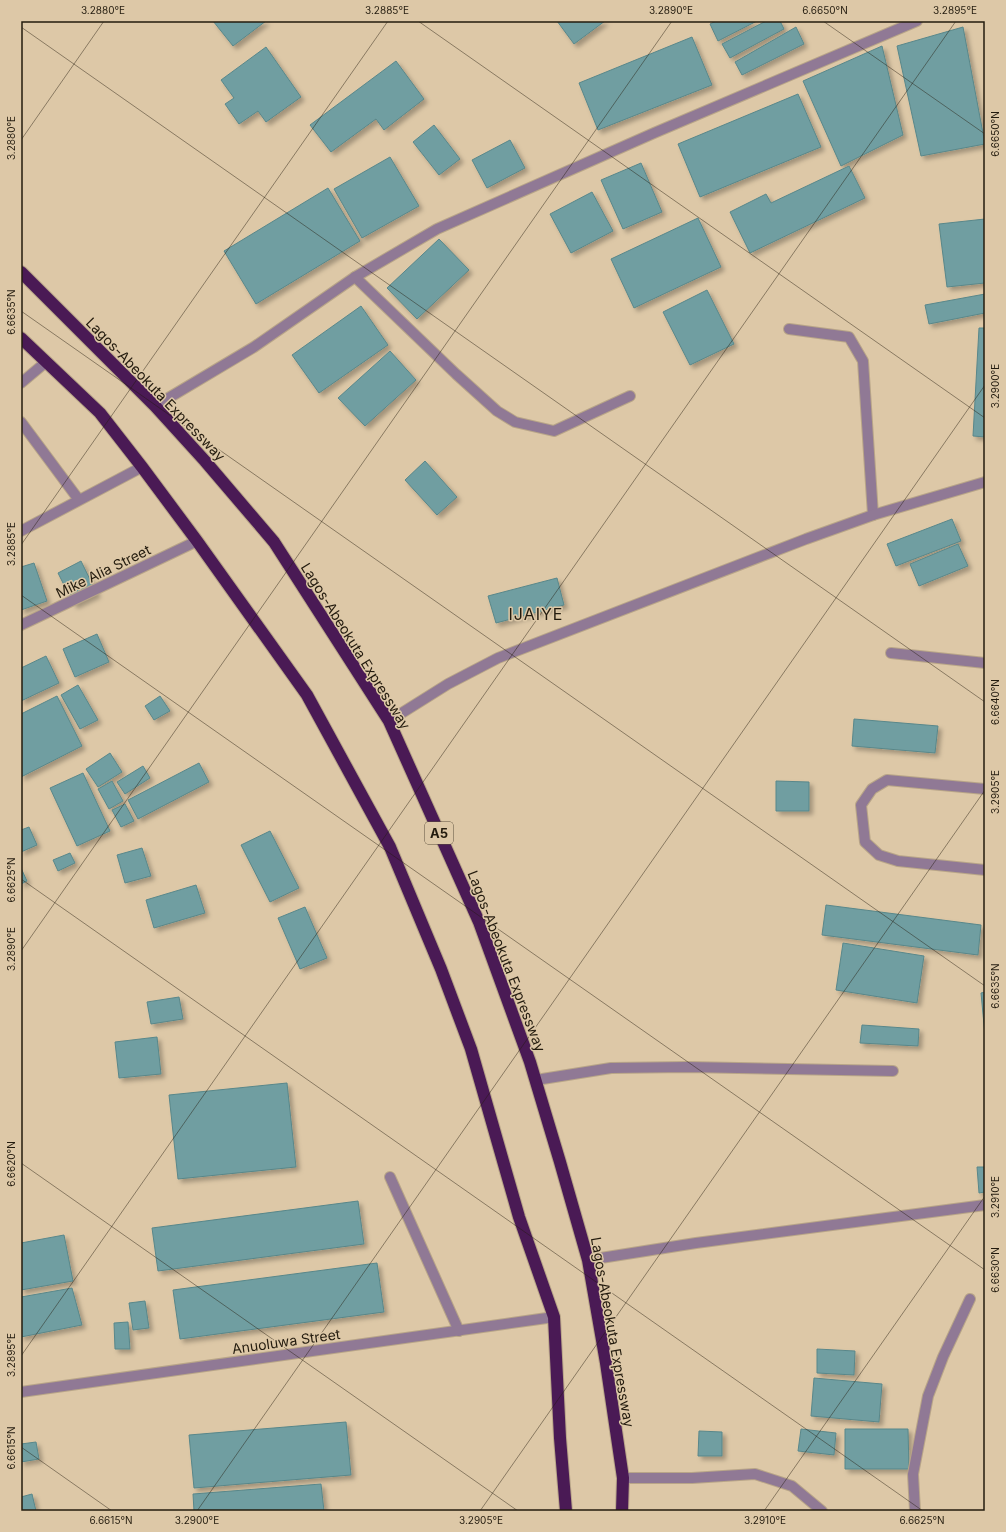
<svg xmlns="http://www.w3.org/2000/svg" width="1006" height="1532" viewBox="0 0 1006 1532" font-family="Inter,sans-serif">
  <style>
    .building { fill: #6f9ea1; stroke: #59878a; filter: url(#shadow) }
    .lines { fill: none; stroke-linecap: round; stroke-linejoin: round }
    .lane-casing { stroke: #b8a588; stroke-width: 12 }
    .street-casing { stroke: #b8a588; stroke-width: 12 }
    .highway-casing { stroke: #b8a588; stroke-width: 14 }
    .lane { stroke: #907995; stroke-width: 10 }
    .street { stroke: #907995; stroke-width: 10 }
    .highway { stroke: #4a1a55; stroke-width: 12 }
    .ticks { fill: none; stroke: #231b0e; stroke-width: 1; stroke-opacity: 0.45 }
    .labels { text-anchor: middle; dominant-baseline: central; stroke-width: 3; stroke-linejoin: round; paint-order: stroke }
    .shield { fill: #ddc8a7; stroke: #5b4f3c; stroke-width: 1 }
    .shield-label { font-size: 13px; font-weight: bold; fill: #231b0e }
    .street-label { font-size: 14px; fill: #231b0e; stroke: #ddc8a7 }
    .quarter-label { font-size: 16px; letter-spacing: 1px; fill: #231b0e; stroke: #ddc8a7 }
    .neatline { fill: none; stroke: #231b0e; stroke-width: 1.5 }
    .ticks-label { font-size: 10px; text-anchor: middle; fill: #231b0e }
  </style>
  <defs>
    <filter id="shadow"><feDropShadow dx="3.5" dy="3.5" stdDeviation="2" flood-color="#0004"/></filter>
  </defs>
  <rect width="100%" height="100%" fill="#ddc8a7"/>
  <path class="building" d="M213 21H266L233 46Z
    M557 21H605L574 44Z
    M716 21H757L718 41 710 24Z
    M766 21H780L784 29 730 58 722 44Z
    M796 27 804 44 742 75 735 62Z
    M963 27 985 144 921 156 897 46Z
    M692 37 712 85 598 130 579 83Z
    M882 46 903 135 841 166 803 81Z
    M266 47 301 97 266 122 258 111 239 124 225 104 234 98 221 80Z
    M396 61 424 99 384 130 376 119 331 152 310 125Z
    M798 94 821 147 700 197 678 144Z
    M434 125 460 159 439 175 413 142Z
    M510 140 525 168 487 188 472 160Z
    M390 157 419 206 362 238 334 189Z
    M641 163 662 212 623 229 601 180Z
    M849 166 865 198 750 253 730 212 766 194 771 203Z
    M328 188 360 241 256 304 224 251Z
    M592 192 613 231 571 253 550 214Z
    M698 218 721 267 634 308 611 259Z
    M985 219V283L947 287 939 224Z
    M439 239 469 270 417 319 387 288Z
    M707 290 734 344 690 365 663 312Z
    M985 294V313L929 324 925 305Z
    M361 306 388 345 319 393 292 355Z
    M979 328H985V437L973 436Z
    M390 351 416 380 365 426 338 398Z
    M425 461 457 497 437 515 405 480Z
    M952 519 961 541 896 566 887 544Z
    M958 544 968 566 919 586 910 564Z
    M81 561 97 594 74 605 58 573Z
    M34 563 47 601 21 610V567Z
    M557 578 564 605 496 623 488 596Z
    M97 634 109 662 75 677 63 649Z
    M46 656 59 683 21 701V668Z
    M78 685 98 720 80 729 61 695Z
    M57 696 82 746 21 777V714Z
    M160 696 170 711 154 720 145 706Z
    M854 719 938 726 935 753 852 746Z
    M110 753 122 772 98 787 86 769Z
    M199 763 209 782 138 819 128 800Z
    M143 766 150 778 125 794 117 782Z
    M83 773 110 831 77 846 50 788Z
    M112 781 123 801 109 809 98 789Z
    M776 781 809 782V811H776Z
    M125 804 134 821 121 827 112 810Z
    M29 827 37 845 21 852V830Z
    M270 831 299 888 270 902 241 845Z
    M142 848 151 876 125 883 117 855Z
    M70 853 75 863 58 871 53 860Z
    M21 868 27 881 21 884Z
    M196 885 205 913 154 928 146 900Z
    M826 905 981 925 978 955 822 935Z
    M305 907 327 958 300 969 278 918Z
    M843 943 924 956 917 1003 836 990Z
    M985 992V1035L981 993Z
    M179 997 183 1019 151 1024 147 1002Z
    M862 1025 919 1029 918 1046 860 1043Z
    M157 1037 161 1074 119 1078 115 1042Z
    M287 1083 296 1167 178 1179 169 1095Z
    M977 1167H985V1192L979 1193Z
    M358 1201 364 1244 158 1271 152 1228Z
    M64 1235 73 1281 21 1290V1243Z
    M377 1263 384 1312 180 1339 173 1290Z
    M72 1288 82 1325 21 1337V1297Z
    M145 1301 149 1328 133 1330 129 1303Z
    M128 1322 130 1349H115L114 1323Z
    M817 1349 855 1351 854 1375 817 1373Z
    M814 1378 882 1384 879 1422 811 1416Z
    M346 1422 351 1475 194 1488 189 1435Z
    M801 1429 836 1433 834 1455 798 1451Z
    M845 1429H908L909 1469H845Z
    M699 1431 722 1432V1456H698Z
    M36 1442 39 1459 21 1462V1444Z
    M321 1484 324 1511H194L193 1494Z
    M32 1494 36 1511H21V1497Z"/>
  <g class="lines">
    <g class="lane-casing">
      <path id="lane" d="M355 277 456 374 497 411 515 422 554 431 630 396
        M789 329 849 337 863 361 873 515
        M21 383 46 362
        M21 422 79 500
        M21 531 142 467
        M891 653 985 663
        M985 789 887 780 872 789 861 805 865 842 879 855 898 861 985 870
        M536 1080 611 1068 687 1067 893 1071
        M390 1177 459 1331
        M588 1260 696 1243 985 1205
        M623 1478H692L755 1474 792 1486 822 1511
        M915 1511 913 1474 928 1396 943 1357 970 1299"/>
    </g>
    <g class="street-casing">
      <path id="street" d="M155 406 254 347 355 277 437 229 654 133 917 21
        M21 625 197 541
        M389 721 448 684 498 658 806 539 873 515 985 482
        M21 1392 554 1317"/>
    </g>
    <g class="highway-casing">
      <path id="highway" d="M21 272 155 406 205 461 274 542 389 721 479 922 530 1062 560 1162 588 1260 606 1363 623 1478 622 1511
        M21 338 100 413 142 467 197 541 307 695 390 847 441 969 471 1049 519 1217 554 1317 560 1438 566 1511"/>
    </g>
    <use href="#lane" class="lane"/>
    <use href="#street" class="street"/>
    <use href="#highway" class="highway"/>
  </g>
  <path class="ticks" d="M418 21 985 418M823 21 985 134M21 27 985 702M21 140 104 21M21 311 985 986M21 545 388 21M21 595 985 1270M21 879 923 1511M21 951 672 21M21 1163 518 1511M21 1356 956 21M21 1447 112 1511M197 1511 985 385M480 1511 985 790M764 1511 985 1196"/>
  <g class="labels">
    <rect class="shield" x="425" y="822" width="28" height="22" rx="3"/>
    <g class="shield-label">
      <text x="439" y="833">A5</text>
    </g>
    <g class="street-label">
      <text transform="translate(156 389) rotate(46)">Lagos-Abeokuta Expressway</text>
      <text transform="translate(103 571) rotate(-26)">Mike Alia Street</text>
      <text transform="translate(356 646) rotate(58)">Lagos-Abeokuta Expressway</text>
      <text transform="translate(507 961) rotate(69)">Lagos-Abeokuta Expressway</text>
      <text transform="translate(613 1332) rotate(80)">Lagos-Abeokuta Expressway</text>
      <text transform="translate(286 1341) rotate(-8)">Anuoluwa Street</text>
    </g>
    <g class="quarter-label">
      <text x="536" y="614">IJAIYE</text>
    </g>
  </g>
  <rect width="1006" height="1532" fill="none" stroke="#ddc8a7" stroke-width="44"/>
  <rect x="22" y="22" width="962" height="1488" class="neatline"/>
  <g class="ticks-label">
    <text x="103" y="14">3.2880°E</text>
    <text x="387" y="14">3.2885°E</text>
    <text x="671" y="14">3.2890°E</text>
    <text x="825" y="14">6.6650°N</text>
    <text x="955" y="14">3.2895°E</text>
    <text transform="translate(995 134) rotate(-90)" y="4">6.6650°N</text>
    <text transform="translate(11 138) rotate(-90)" y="4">3.2880°E</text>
    <text transform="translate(11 312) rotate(-90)" y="4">6.6635°N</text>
    <text transform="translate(995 386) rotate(-90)" y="4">3.2900°E</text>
    <text transform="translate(11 544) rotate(-90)" y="4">3.2885°E</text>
    <text transform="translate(995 702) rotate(-90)" y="4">6.6640°N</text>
    <text transform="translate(995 792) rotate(-90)" y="4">3.2905°E</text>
    <text transform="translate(11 880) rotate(-90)" y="4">6.6625°N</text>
    <text transform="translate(11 949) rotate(-90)" y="4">3.2890°E</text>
    <text transform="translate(995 986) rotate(-90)" y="4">6.6635°N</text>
    <text transform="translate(11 1164) rotate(-90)" y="4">6.6620°N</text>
    <text transform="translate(995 1197) rotate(-90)" y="4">3.2910°E</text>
    <text transform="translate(995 1270) rotate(-90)" y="4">6.6630°N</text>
    <text transform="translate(11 1355) rotate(-90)" y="4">3.2895°E</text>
    <text transform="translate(11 1448) rotate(-90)" y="4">6.6615°N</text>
    <text x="111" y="1524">6.6615°N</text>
    <text x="197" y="1524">3.2900°E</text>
    <text x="481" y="1524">3.2905°E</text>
    <text x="765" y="1524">3.2910°E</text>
    <text x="922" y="1524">6.6625°N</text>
  </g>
</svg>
